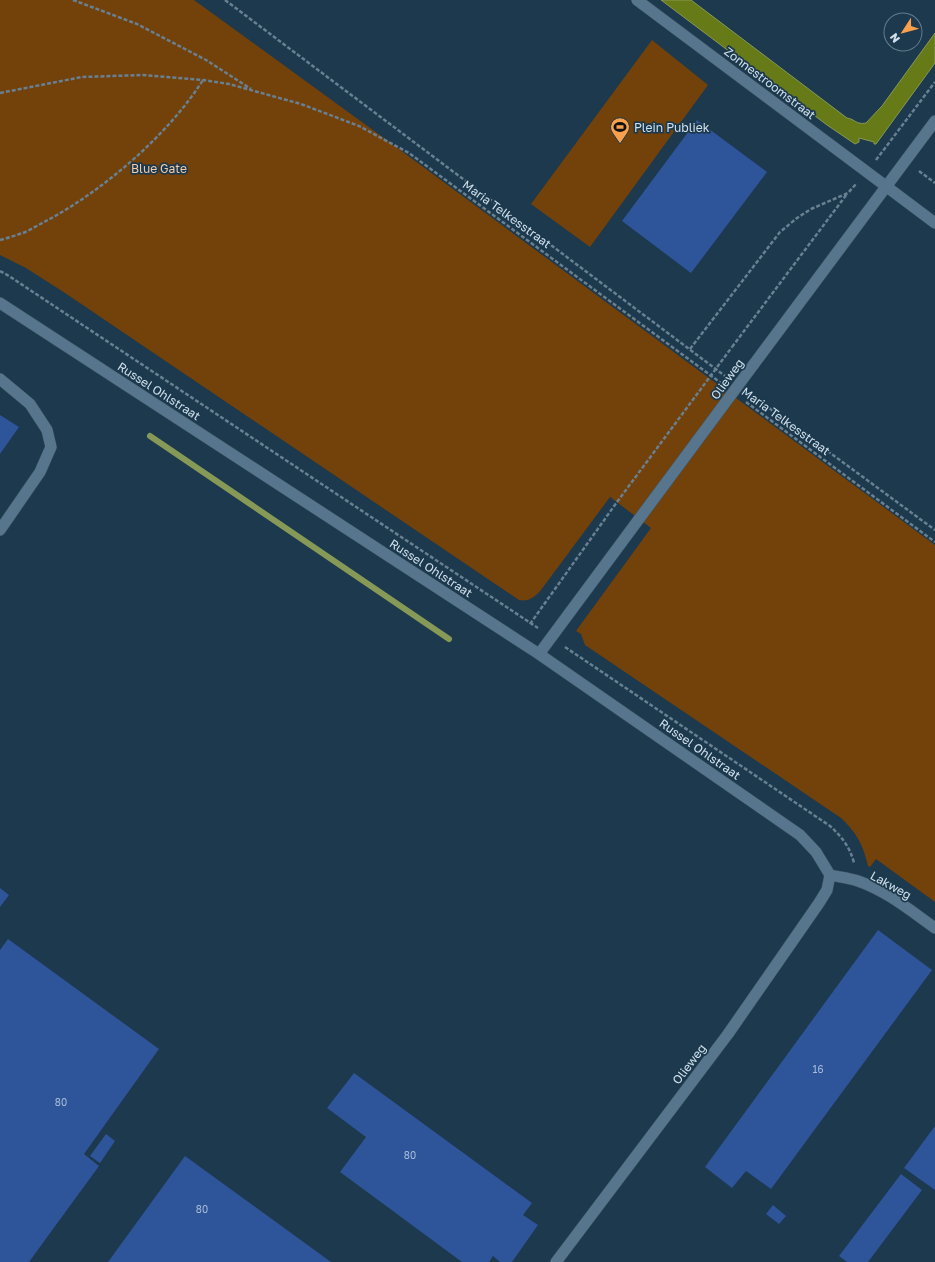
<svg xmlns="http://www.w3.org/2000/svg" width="935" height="1262" viewBox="0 0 935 1262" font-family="'Golos Text',sans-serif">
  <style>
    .green { fill: #73410a }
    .water { fill: #667a17; stroke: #869957 }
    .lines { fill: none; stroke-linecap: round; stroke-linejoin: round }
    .stream { stroke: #869957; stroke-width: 6 }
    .building { fill: #2e549a }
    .service-casing { stroke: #3c5666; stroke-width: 12 }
    .minor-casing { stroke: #3c5666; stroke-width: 12 }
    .path { stroke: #688091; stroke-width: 2.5; stroke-dasharray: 4 2; stroke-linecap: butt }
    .service { stroke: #57758c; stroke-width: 11 }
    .minor { stroke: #57758c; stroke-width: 11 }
    .minor-bridge-casing { stroke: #3c5666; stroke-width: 12; stroke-linecap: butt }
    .path-bridge { stroke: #688091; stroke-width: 2.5; stroke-dasharray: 4 2; stroke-linecap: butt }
    .minor-bridge { stroke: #57758c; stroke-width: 11 }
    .labels { text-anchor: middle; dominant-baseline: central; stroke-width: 3.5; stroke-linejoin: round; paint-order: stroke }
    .number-label { font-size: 10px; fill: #a8bdd8 }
    .street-label { font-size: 12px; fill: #d0e0ed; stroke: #1c394d }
    .poi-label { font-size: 12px; fill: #d0e0ed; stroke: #1c394d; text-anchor: start }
    .park-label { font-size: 12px; fill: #f2ccac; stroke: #1c394d }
  </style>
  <rect width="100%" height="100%" fill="#1c394d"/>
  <path class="green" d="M0 0H194L388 141 935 545V902L876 859 870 867 868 866C863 845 857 833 841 818L585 645 581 634 576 631 651 528 610 497 541 590C535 597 528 602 519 600L65 293 26 268 0 255Z
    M652 40 708 85 590 247 531 204Z"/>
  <path class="water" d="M661 0H691L847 118C855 119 856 125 866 123L882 106 935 33V63L876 144H874V142L859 138V142L855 144 827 125Z"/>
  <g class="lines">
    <path class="stream" d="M150 436 449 639"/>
  </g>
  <path class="building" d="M697 120 767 172 691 273 622 221Z
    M0 415 19 427 0 454Z
    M0 888 9 895 0 907Z
    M878 930 932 970 771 1189 746 1171 732 1188 705 1167Z
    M8 939 159 1049 84 1154 99 1166 29 1262H0V950Z
    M354 1073 532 1203 523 1215 538 1225 512 1262H500L493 1256 489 1262H462L340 1172 366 1137 327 1108Z
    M935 1126V1190L904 1168Z
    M106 1134 115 1141 100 1163 90 1156Z
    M185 1156 331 1262H108Z
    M901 1174 922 1190 868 1262H847L839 1256Z
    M773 1205 786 1216 779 1224 766 1214Z"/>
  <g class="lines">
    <g class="service-casing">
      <path id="service" d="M637 0 887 187
        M0 379 30 404 47 430 51 447 40 472 0 530"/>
    </g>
    <g class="minor-casing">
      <path id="minor" d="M887 187 935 223
        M0 303 539 654 800 835 816 852 830 875
        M754 364 935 121
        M539 654 639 519
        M830 875C839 877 849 878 858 881 887 891 911 911 935 928
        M556 1262 728 1034 819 903 827 890 830 875"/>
    </g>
    <path class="path" d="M73 0 137 24 206 60 251 89
      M225 0 725 376
      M0 93 82 77 142 75 203 80 229 84 301 104 359 126 409 153 721 383
      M876 160 935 82
      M919 171 935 183
      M0 240C8 238 16 235 23 233 32 229 40 224 48 220 105 189 168 135 203 80
      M0 271 9 276 538 628
      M732 347 847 194
      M690 349 780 232 797 218 811 209 848 193 856 184
      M750 394 935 530
      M746 402 935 542
      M530 624 617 502
      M565 647 830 826C842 837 850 847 854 863"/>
    <use href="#service" class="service"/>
    <use href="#minor" class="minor"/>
    <g class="minor-bridge-casing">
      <path id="minor-bridge" d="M639 519 754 364"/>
    </g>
    <path class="path-bridge" d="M617 502 732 347"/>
    <use href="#minor-bridge" class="minor-bridge"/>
  </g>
  <defs>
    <g id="stadium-pin" transform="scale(1)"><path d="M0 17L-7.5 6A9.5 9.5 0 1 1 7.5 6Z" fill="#f9a04c" stroke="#1c394d"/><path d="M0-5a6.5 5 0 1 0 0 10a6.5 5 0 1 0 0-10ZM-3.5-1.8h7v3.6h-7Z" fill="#111"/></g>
  </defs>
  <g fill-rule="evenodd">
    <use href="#stadium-pin" x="620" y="127"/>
  </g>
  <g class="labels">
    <g class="number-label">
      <text x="818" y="1069">16</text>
      <text x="61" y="1102">80</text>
      <text x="410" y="1155">80</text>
      <text x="202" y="1209">80</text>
    </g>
    <g class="street-label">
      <text transform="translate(770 83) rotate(37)">Zonnestroomstraat</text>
      <text transform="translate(507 214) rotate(36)">Maria Telkesstraat</text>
      <text transform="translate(727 379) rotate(-54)">Olieweg</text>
      <text transform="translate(159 391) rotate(33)">Russel Ohlstraat</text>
      <text transform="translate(786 421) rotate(36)">Maria Telkesstraat</text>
      <text transform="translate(431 568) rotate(33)">Russel Ohlstraat</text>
      <text transform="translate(700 749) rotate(35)">Russel Ohlstraat</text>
      <text transform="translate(891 885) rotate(29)">Lakweg</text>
      <text transform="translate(689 1064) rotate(-53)">Olieweg</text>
    </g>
    <g class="poi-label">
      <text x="634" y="127">Plein Publiek</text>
    </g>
    <g class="park-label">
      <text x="159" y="168">Blue Gate</text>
    </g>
  </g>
  <g transform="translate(903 32) rotate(234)"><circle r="19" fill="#1c394d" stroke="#647c8d"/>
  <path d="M0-3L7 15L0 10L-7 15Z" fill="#f9a04c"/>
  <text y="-6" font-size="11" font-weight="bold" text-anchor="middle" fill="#d0e0ed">N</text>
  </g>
</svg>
